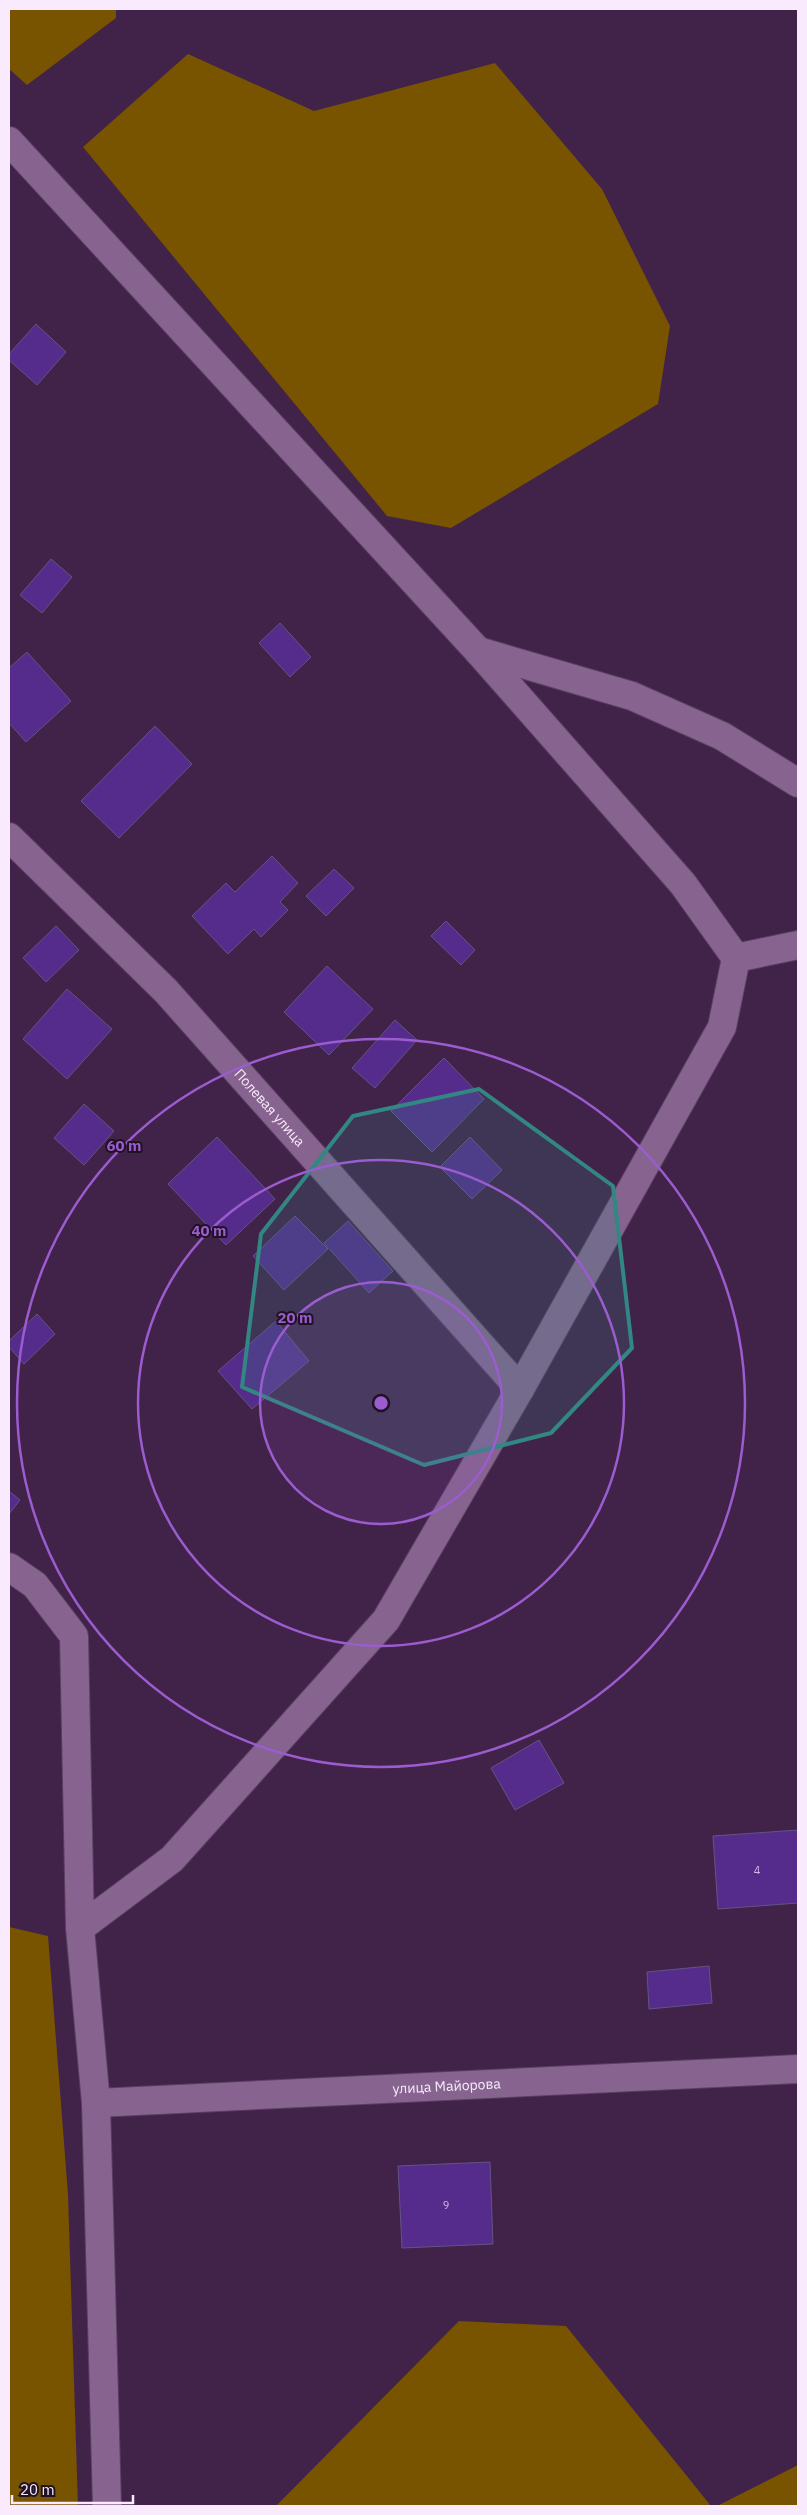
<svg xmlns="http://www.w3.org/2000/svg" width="807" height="2515" viewBox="0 0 807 2515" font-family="'IBM Plex Sans',sans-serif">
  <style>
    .green { fill: #785300 }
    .building { fill: #552c8b; stroke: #635483 }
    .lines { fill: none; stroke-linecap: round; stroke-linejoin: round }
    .minor-casing { stroke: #593f60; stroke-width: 30 }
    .minor { stroke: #86648f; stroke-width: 28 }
    .marked { fill: #328783; fill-opacity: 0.2; stroke: #328783; stroke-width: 4; stroke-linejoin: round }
    .ring { fill: none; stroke: #9a5cce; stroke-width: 2.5 }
    .labels { text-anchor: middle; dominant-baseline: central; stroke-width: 4; stroke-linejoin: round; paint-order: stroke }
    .number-label { font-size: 11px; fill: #d0bae0 }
    .street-label { font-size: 14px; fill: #f9eafd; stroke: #201223 }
    .centre { fill: #9a5cce; stroke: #201223; stroke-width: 2.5 }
    .ring-label { font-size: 15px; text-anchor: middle; font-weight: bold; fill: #9a5cce; stroke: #201223; stroke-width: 4; stroke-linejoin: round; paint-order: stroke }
  </style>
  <rect width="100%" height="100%" fill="#412249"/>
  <path class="green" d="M9 9H116V18L27 85 9 69Z
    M188 54 314 111 495 63 602 189 670 326 658 404 451 528 387 516 83 147Z
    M9 1927 48 1936 68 2194 78 2506H9Z
    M459 2321 566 2326 711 2506H276Z
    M798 2465V2506H717Z"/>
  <path class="building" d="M36 324 66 352 37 385 9 360V354Z
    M51 559 72 577 42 613 20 595Z
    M280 623 311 657 290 677 259 643Z
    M27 652 71 701 26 742 9 723V668Z
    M155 726 192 764 119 838 81 801Z
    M272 856 298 883 280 902 288 910 261 937 254 929 228 954 192 916 226 883 235 892Z
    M334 869 354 888 326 916 306 896Z
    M446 921 475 950 461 965 431 936Z
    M56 926 79 950 46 982 23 958Z
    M327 966 373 1009 329 1055 284 1012Z
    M67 989 112 1029 67 1079 23 1039Z
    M395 1020 417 1040 375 1088 352 1068Z
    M444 1058 484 1099 432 1152 391 1111Z
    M84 1104 114 1131 84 1165 54 1138Z
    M217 1137 275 1199 226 1245 168 1184Z
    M470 1137 502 1170 472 1199 440 1167Z
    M295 1216 328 1249 284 1290 253 1256Z
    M348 1221 393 1271 369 1293 324 1243Z
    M37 1314 55 1334 24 1364 9 1347V1341Z
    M276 1321 309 1361 252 1409 218 1371Z
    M9 1491 20 1500 9 1514Z
    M539 1740 564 1783 515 1810 491 1768Z
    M798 1830V1903L718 1909 713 1836Z
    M709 1966 712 2003 649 2009 647 1972Z
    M490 2162 493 2244 402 2248 398 2166Z"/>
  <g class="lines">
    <g class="minor-casing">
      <g id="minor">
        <path d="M9 141 478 651 683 884 736 958"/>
        <path d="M478 651 632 696 722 736 798 783"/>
        <path id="s1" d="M9 837 166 991 520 1389"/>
        <path d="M9 1567 35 1585 74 1636 80 1928 96 2103 107 2506"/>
        <path d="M80 1928 172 1859 386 1620 520 1389 722 1027 736 958 798 945"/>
        <path id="s2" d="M96 2103 798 2069"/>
      </g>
    </g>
    <use href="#minor" class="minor"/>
  </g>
  <path class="marked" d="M479 1089 613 1186 632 1348 551 1433 424 1465 242 1387 261 1234 353 1116Z"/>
  <circle cx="381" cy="1403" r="121" fill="#9a5cce" fill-opacity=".12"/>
  <g class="ring">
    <circle cx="381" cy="1403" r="121"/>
    <circle cx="381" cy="1403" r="243"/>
    <circle cx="381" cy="1403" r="364"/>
  </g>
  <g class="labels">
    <g class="number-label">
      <text x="757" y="1870">4</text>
      <text x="446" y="2205">9</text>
    </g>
    <g class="street-label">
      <text stroke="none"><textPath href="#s1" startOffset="376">Полевая улица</textPath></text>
      <text stroke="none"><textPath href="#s2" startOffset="351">улица Майорова</textPath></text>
    </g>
  </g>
  <circle cx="381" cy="1403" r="8" class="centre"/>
  <g class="ring-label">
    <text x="124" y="1151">60 m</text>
    <text x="209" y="1236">40 m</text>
    <text x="295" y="1323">20 m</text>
  </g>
  <rect width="807" height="2515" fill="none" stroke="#f9eafd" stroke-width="20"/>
  <path d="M12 2495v8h121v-8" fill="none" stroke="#f9eafd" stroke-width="2.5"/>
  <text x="20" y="2495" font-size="15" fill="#f9eafd" stroke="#201223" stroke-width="4" paint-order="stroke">20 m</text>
</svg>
